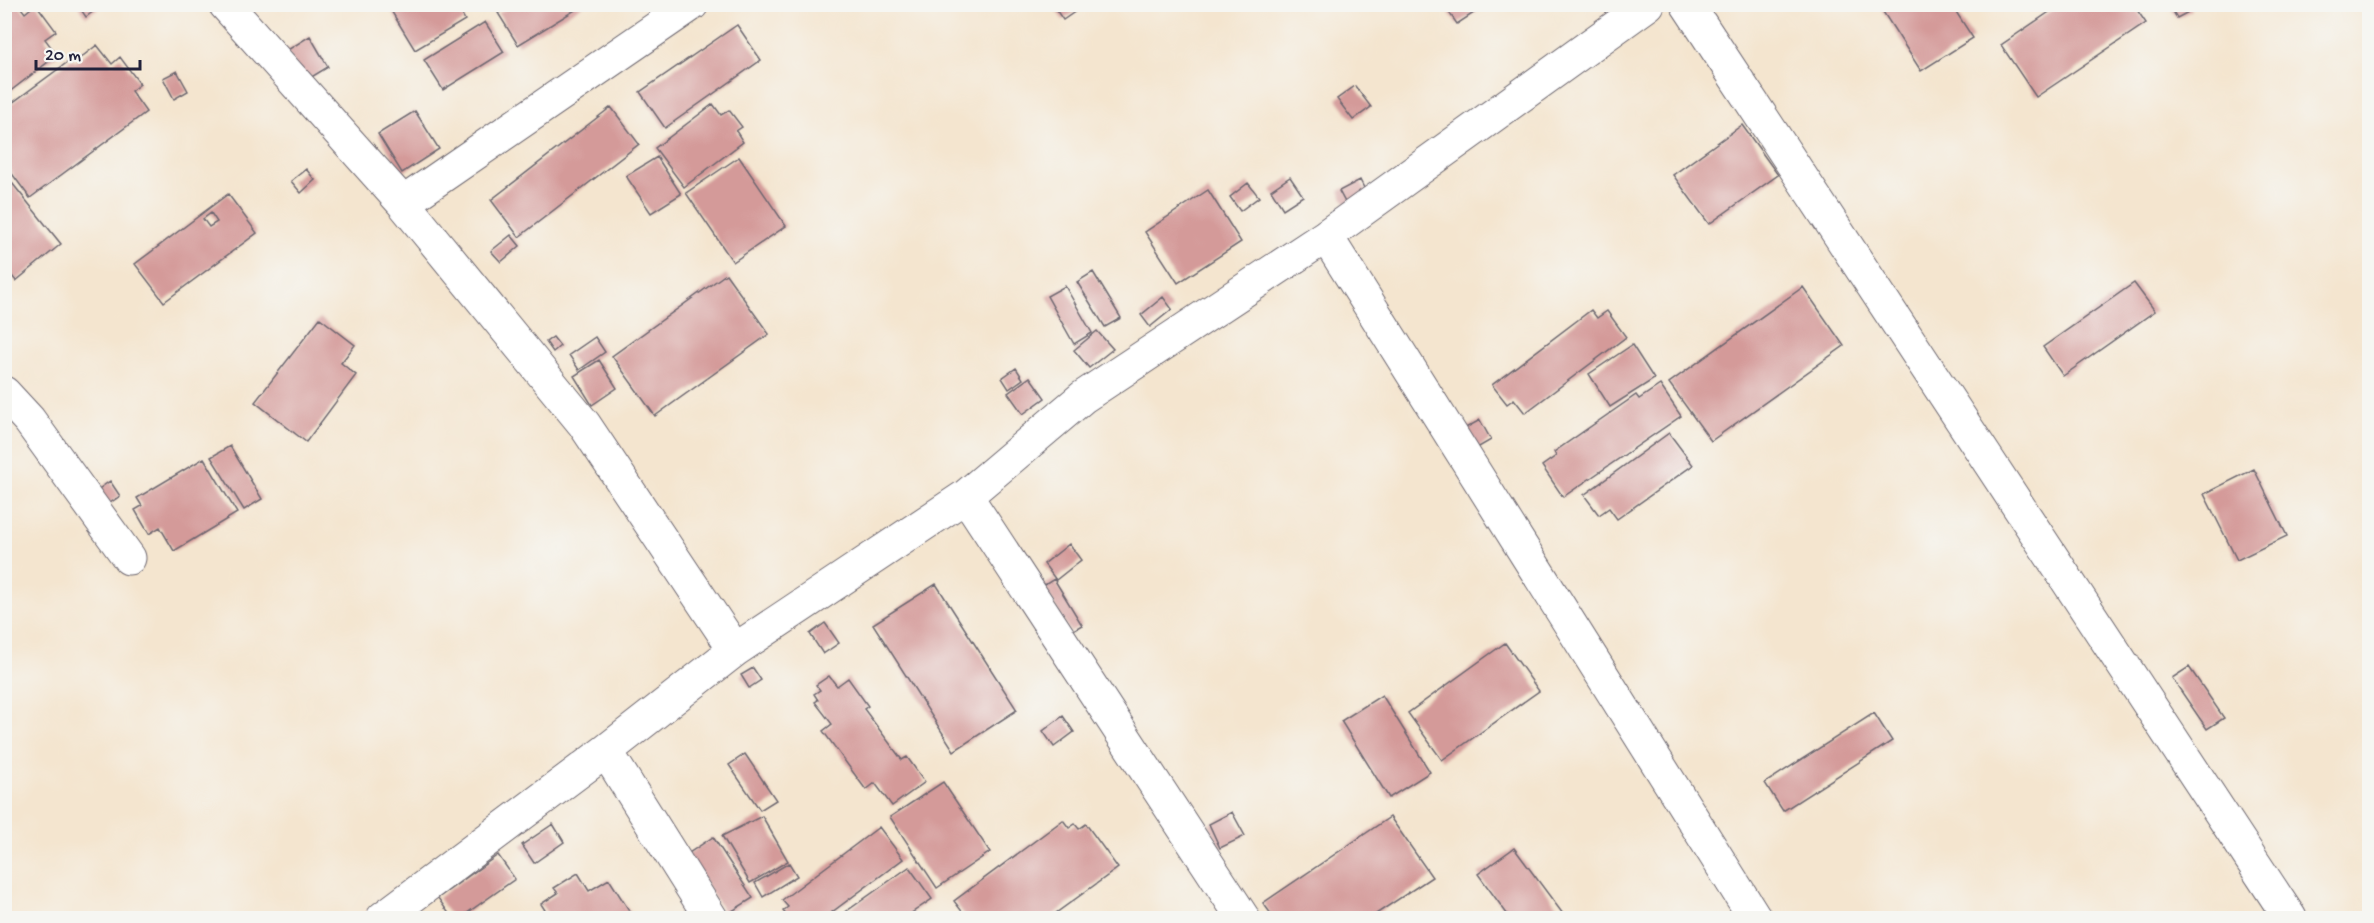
<svg xmlns="http://www.w3.org/2000/svg" width="2374" height="923" viewBox="0 0 2374 923" font-family="'Gochi Hand',sans-serif">
  <style>
    .building { fill: #d49a99; fill-rule: evenodd }
    .lines { fill: none; stroke-linecap: round; stroke-linejoin: round }
    .minor-casing { stroke: #6c666f; stroke-width: 35 }
    .minor { stroke: #fff; stroke-width: 33 }
  </style>
  <rect width="100%" height="100%" fill="#f6f6f2"/>
  <filter id="ink" filterUnits="userSpaceOnUse"><feTurbulence type="fractalNoise" baseFrequency=".0167" numOctaves="2"/><feDisplacementMap in="SourceGraphic" scale="12" xChannelSelector="R" yChannelSelector="G"/><feConvolveMatrix kernelMatrix="1 2 1 2 8 2 1 2 1" color-interpolation-filters="sRGB"/></filter>
  <filter id="wash" filterUnits="userSpaceOnUse"><feTurbulence type="fractalNoise" baseFrequency=".008" numOctaves="4" result="noise"/><feDisplacementMap in="SourceGraphic" scale="24" xChannelSelector="R" yChannelSelector="G"/><feGaussianBlur stdDeviation="1.35" result="paint"/><feColorMatrix in="noise" values="0 0 0 0 0 0 0 0 0 0 0 0 0 0 0 0 0 1.4 0 .05"/><feComposite in="paint" operator="in"/></filter>
  <g filter="url(#wash)">
    <rect width="100%" height="100%" fill="#f4e5cf"/>
    <g id="blocks">
      <path class="building" d="M4 4H18L25 13 36 4 56 31 45 39 57 55 4 96Z
        M103 4 86 17 78 5 79 4Z
        M387 4H456L465 20 415 50Z
        M513 4H585L518 45 498 13Z
        M1052 4H1086L1063 20Z
        M1878 4H1951L1973 38 1921 71Z
        M2061 4H2133L2146 23 2036 97 2001 45Z
        M1444 5H1486L1457 24Z
        M2169 5H2189L2192 10 2177 18Z
        M485 22 504 52 443 90 424 60Z
        M737 25 761 60 665 128 640 92Z
        M310 36 328 67 305 81 286 51Z
        M97 45 112 64 120 57 140 84 131 91 146 112 30 198 4 163V109L72 59 75 62Z
        M177 71 188 91 174 99 163 78Z
        M1355 86 1371 107 1353 120 1337 99Z
        M713 104 721 115 729 110 742 127 736 131 743 142 684 187 655 148Z
        M611 107 639 144 519 237 491 200Z
        M415 111 439 149 402 173 378 134Z
        M1742 125 1778 175 1709 224 1673 175Z
        M657 157 681 194 651 213 626 176Z
        M739 157 786 226 733 262 686 193Z
        M306 169 315 180 301 193 291 181Z
        M4 173 61 244 16 281 4 266Z
        M1290 177 1303 196 1283 209 1271 190Z
        M1360 180 1367 194 1347 206 1339 191Z
        M1248 183 1259 197 1240 211 1230 197Z
        M1208 190 1241 242 1178 283 1145 232Z
        M228 194 257 233 164 302 135 264ZM211 213 217 222 209 227 203 219Z
        M511 235 520 246 501 262 491 251Z
        M1093 272 1121 318 1105 327 1077 282Z
        M726 274 769 334 655 416 612 356Z
        M2134 283 2155 311 2063 376 2043 347Z
        M1065 286 1092 333 1074 344 1047 296Z
        M1803 287 1844 346 1711 441 1669 383Z
        M1163 297 1172 309 1150 327 1141 315Z
        M1591 310 1597 318 1607 311 1626 337 1525 413 1514 399 1507 404 1492 385Z
        M320 318 355 345 341 363 356 375 306 442 255 402Z
        M1097 331 1113 349 1089 368 1074 350Z
        M553 337 560 346 553 352 546 342Z
        M595 337 605 352 579 370 569 355Z
        M1632 345 1654 379 1610 407 1589 374Z
        M599 360 617 388 592 405 574 376Z
        M1016 368 1023 379 1009 389 1002 378Z
        M1030 377 1045 398 1023 414 1008 393Z
        M1660 385 1681 416 1563 497 1542 466 1556 456 1554 452 1636 395 1639 399Z
        M1480 420 1491 440 1472 451 1460 431Z
        M1669 433 1693 465 1617 519 1609 508 1599 515 1584 495Z
        M230 446 262 499 244 510 211 457Z
        M204 458 237 513 174 551 160 527 149 534 135 510 142 506 137 498Z
        M2254 469 2287 536 2237 560 2204 494Z
        M110 481 120 496 107 505 96 491Z
        M1069 544 1081 560 1056 580 1044 564Z
        M1054 579 1082 625 1070 632 1043 586Z
        M936 584 1017 710 954 751 873 624Z
        M825 623 839 643 823 654 810 634Z
        M1505 643 1539 691 1442 760 1408 713Z
        M2189 667 2224 718 2207 729 2172 678Z
        M753 668 761 680 749 688 741 675Z
        M829 676 837 686 848 678 868 706 864 709 902 760 907 757 925 782 892 806 875 783 866 790 823 731 832 724 815 702 818 700 814 694 820 690 816 685Z
        M1382 695 1430 772 1389 798 1341 721Z
        M1874 713 1892 741 1783 811 1765 783Z
        M1063 716 1074 732 1054 747 1043 731Z
        M745 754 776 800 760 810 729 765Z
        M943 782 990 852 937 888 890 817Z
        M1232 812 1245 836 1220 848 1209 824Z
        M762 816 788 861 750 883 722 836Z
        M1390 817 1432 877 1370 918H1274L1263 903Z
        M1063 820 1069 828 1075 824 1079 829 1086 824 1118 868 1049 918H967L954 901Z
        M553 824 564 842 534 863 522 845Z
        M879 827 903 859 824 918H789L783 911 788 907 782 900Z
        M713 837 753 898 726 915 686 855Z
        M1514 848 1566 918H1510L1478 874Z
        M498 855 515 879 460 918H452L438 898Z
        M789 863 797 876 763 897 755 883Z
        M909 867 932 899 904 918H837Z
        M578 873 589 891 609 879 634 918H550L541 904 558 893 554 888Z"/>
    </g>
  </g>
  <g filter="url(#ink)">
    <use href="#blocks" fill-opacity="0" stroke="#6c666f" stroke-width="1.5"/>
    <g class="lines">
      <g class="minor-casing">
        <path id="minor" d="M225 4 403 203 584 424 735 650
          M1687 4 2290 918
          M403 203 692 4
          M1326 236 1755 918
          M4 393 29 420 129 558
          M966 496 1243 918
          M606 751 711 918
          M383 918 606 751 735 650 966 496 1083 397 1326 236 1648 4"/>
      </g>
      <use href="#minor" class="minor"/>
    </g>
  </g>
  <rect width="2374" height="923" fill="none" stroke="#f6f6f2" stroke-width="24"/>
  <path d="M36 60v9h104v-9" fill="none" stroke="#22223b" stroke-width="3"/>
  <text x="45" y="60" font-size="18" fill="#22223b" stroke="#f6f6f2" stroke-width="4.5" paint-order="stroke">20 m</text>
</svg>
